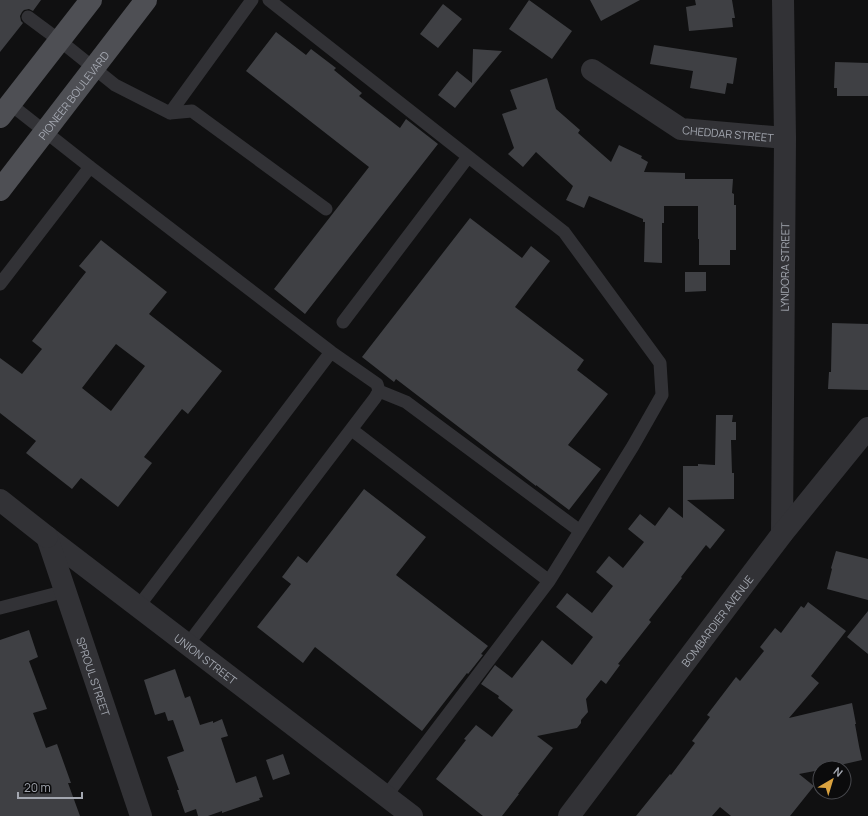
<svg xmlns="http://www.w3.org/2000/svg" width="868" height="816" viewBox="0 0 868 816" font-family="Manrope,sans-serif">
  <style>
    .building { fill: #3f4044; fill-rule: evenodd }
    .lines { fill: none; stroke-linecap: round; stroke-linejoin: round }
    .service { stroke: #323236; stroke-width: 13 }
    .minor { stroke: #323236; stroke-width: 22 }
    .tertiary { stroke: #323236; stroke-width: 22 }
    .primary { stroke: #4e4f54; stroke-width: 22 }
    .labels { text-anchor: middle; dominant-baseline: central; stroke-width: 3; stroke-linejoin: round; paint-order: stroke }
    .street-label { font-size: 11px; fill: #a3a7b0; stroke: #0b0b0c }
  </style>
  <rect width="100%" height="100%" fill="#101011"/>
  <path class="building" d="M0 0H41L33 11 29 9 24 10 22 12 20 16 21 21 23 23 0 52Z
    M529 0 572 31 552 59 509 29Z
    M590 0H640L601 21Z
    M695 0H732L735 18H732L733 27 689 31 686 7 696 5Z
    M443 4 462 19 438 48 420 34Z
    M276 32 306 55 311 49 336 68 334 70 362 93 359 96 400 128 406 119 438 144 305 314 274 289 369 167 246 71Z
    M654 45 737 58 733 84 727 83 725 94 690 88 693 71 650 64Z
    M473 49 502 51 455 108 438 95 457 71 472 83Z
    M835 62 868 63V96H837V88H834Z
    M547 78 556 109 580 130 578 133 611 162 619 145 642 156 641 158 648 162 644 172 685 173V179H733L732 193 734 194V205H736V250H730V265H699V239H698V206H664V223H662V263L644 262 645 222H643V219L589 196 584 208 566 200 573 186 536 152 523 167 508 154 514 148 502 114 517 109 510 90Z
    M470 218 522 258 531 246 550 261 515 307 584 360 577 370 608 394 568 445 601 469 569 510 536 485V486L396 379 394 382 362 357Z
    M101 240 167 292 149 314 222 371 188 414 182 409 144 457 152 463 118 507 81 478 72 489 26 453 36 441 0 413V358L22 374 42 349 32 341 86 272 79 266ZM116 344 145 366 111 411 82 388Z
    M685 272H706V291L685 292Z
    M832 323 868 324V390L828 389 829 372H831Z
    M716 415H733L732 422H736V440H731L732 473H734V499L687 500 725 530 710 549 706 545 681 577 682 578 649 620 651 622 618 664 620 665 606 684 601 680 586 699 588 712 581 720V723L577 728 537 736 553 748 518 794H519L502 816H483L436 779 466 740 464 739 476 725 492 737 513 710 498 698 499 696 481 684 495 665 512 678 542 640 572 665 593 637 556 607 567 593 592 613 613 586 596 572 609 556 623 568 644 542 628 529 640 514 655 526 669 507 683 518V466H698V464L715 465Z
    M364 489 426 537 396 575 488 646 481 654 483 655 468 674 467 673 422 731 315 647 303 663 257 627 291 584 282 577 298 556 307 563Z
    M836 551 868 559V600L827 589 832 569 831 568Z
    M808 602 846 631 811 676 819 683 789 718 852 703 856 724H855L859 746 862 760 827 768H820V770L799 774 814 786 790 816H731L720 807 712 816H636L670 774 671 775 695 743 692 741 710 717 707 715 736 677 740 681 764 651 760 647 775 628 781 633 801 606 804 608Z
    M868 611V654L847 637Z
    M29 630 38 657 29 661 47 709 33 713 46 748 57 744 71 783H68L80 816H0V640Z
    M175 669 185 698 190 696 200 725 213 721V723L222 719 228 736 221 738 236 783 256 776 263 797 259 798 260 800 222 813V811L208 816H198L196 809 185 813 177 790H179L167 757 184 751 173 720 168 721 165 712 155 715 144 680Z
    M283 754 290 774 273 780 266 760Z"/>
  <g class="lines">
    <path class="service" d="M269 0 564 232 660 363 662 395 633 446 549 581
      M28 17 59 40 115 85 170 113 252 0
      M10 104 90 167 331 352 377 384 379 391 375 398 188 644
      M170 113 192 111 326 209
      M0 284 90 167
      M343 322 468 157
      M379 391 406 402 580 531
      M352 430 549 581 386 796
      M138 607 331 352
      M0 608 66 591"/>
    <g class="minor">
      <path id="s1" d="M592 70 681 129 785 138"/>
      <path id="s2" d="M782 534 785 138 783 0"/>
      <path id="s3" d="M47 537 412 816"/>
      <path id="s4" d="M47 537 141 816"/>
      <path id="s5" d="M569 816 782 534 868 428"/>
    </g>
    <path class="tertiary" d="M0 500 47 537"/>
    <g class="primary">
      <path d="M0 117 91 0"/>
      <path id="s6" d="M0 190 146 0"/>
    </g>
  </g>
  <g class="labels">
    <g class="street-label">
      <text stroke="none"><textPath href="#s6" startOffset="120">PIONEER BOULEVARD</textPath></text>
      <text stroke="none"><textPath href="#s1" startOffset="154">CHEDDAR STREET</textPath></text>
      <text stroke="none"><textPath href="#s2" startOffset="267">LYNDORA STREET</textPath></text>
      <text stroke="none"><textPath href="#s5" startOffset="245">BOMBARDIER AVENUE</textPath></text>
      <text stroke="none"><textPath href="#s3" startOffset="200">UNION STREET</textPath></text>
      <text stroke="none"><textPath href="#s4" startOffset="147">SPROUL STREET</textPath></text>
    </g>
  </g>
  <g transform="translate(832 780) rotate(38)"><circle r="19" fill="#0b0b0c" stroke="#48494e"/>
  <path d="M0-3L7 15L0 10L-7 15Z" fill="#daa23f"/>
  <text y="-6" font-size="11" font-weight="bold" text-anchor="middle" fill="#a3a7b0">N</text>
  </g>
  <path d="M18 792v6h64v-6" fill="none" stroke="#a3a7b0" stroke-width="2"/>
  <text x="24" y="792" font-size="12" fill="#a3a7b0" stroke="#0b0b0c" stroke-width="3" paint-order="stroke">20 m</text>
</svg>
